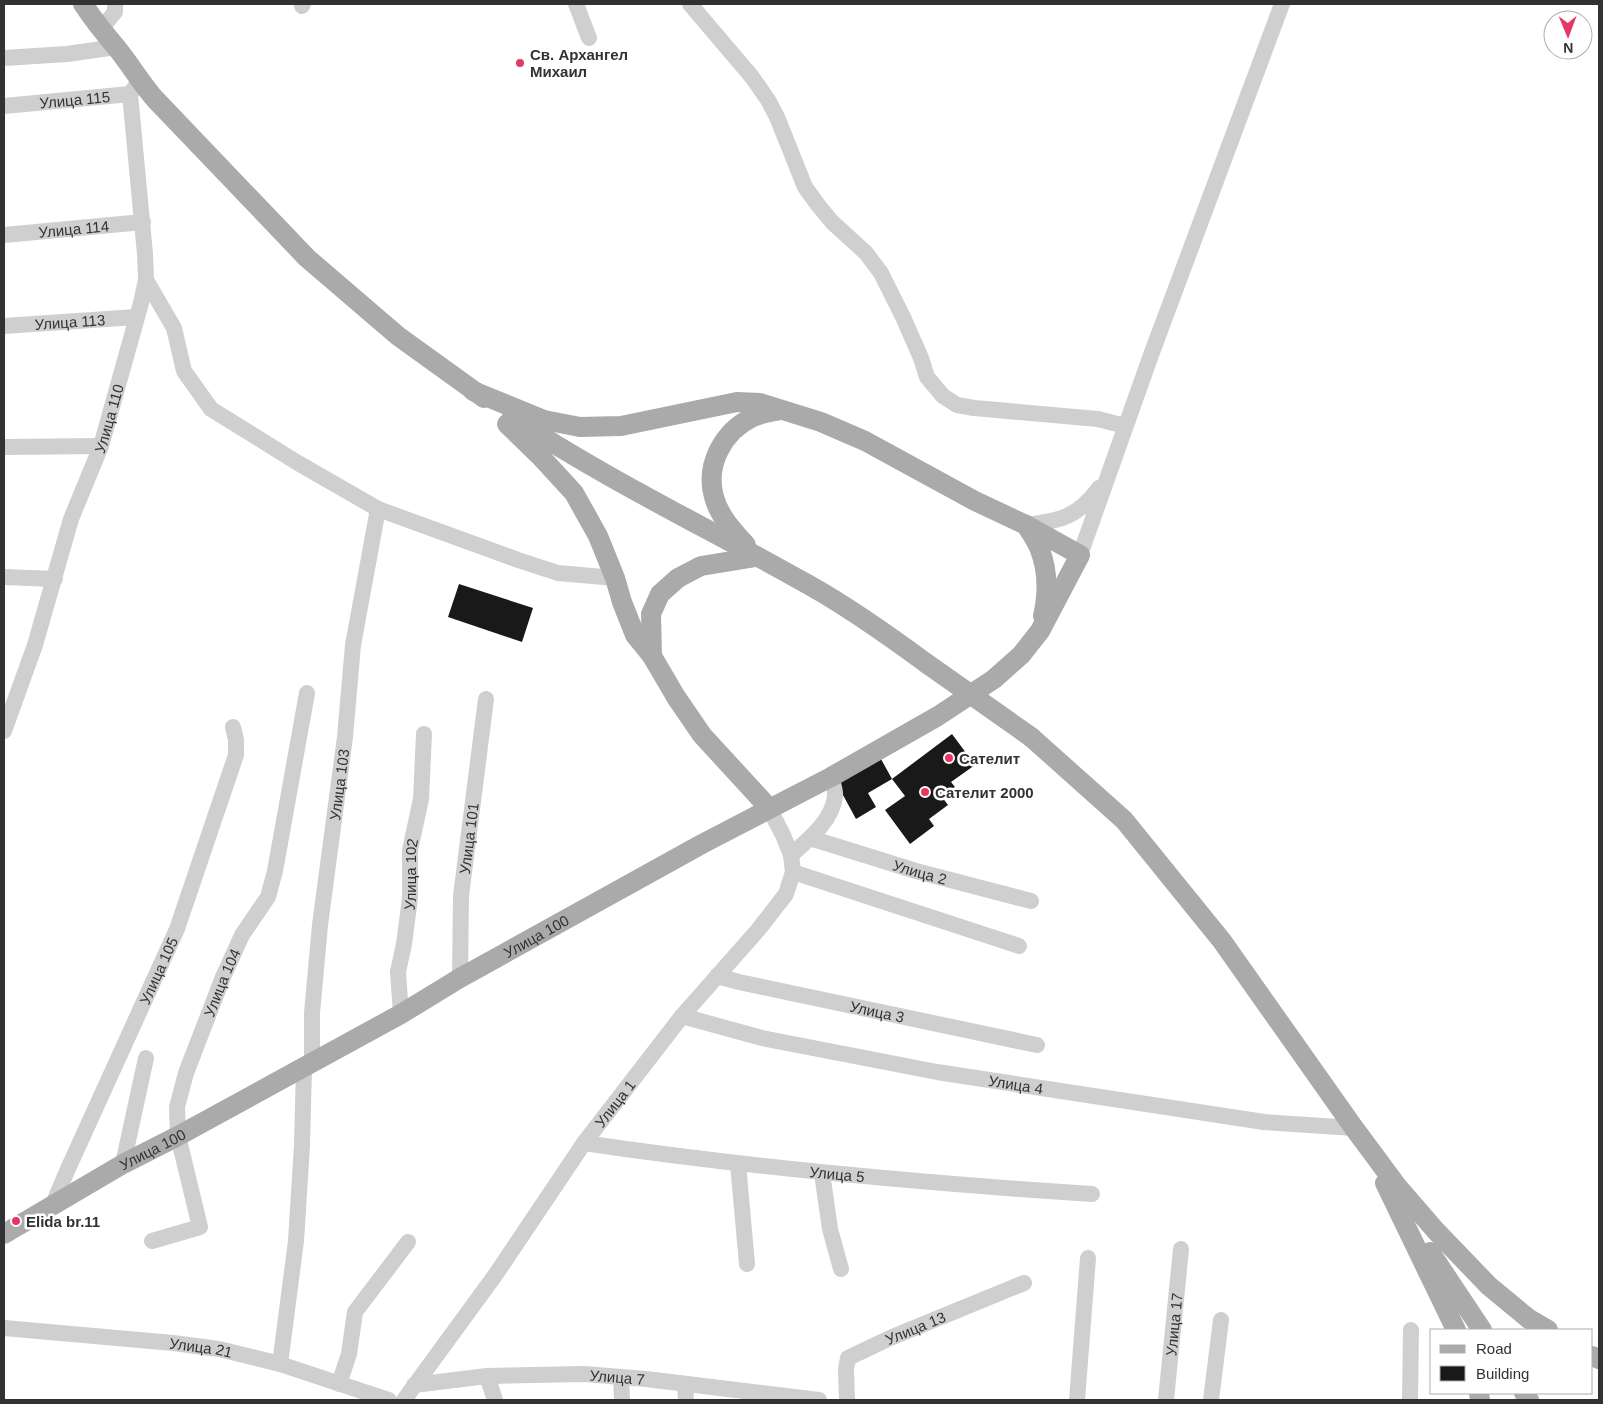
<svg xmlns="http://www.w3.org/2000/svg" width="1603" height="1404" viewBox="0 0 1603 1404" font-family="Helvetica,sans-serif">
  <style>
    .building { fill: #191919 }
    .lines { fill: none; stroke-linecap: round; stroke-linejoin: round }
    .minor { stroke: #cfcfcf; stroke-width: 16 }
    .major { stroke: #aaa; stroke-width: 20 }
    .major-bridge { stroke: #aaa; stroke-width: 20 }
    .poi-dot { fill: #e63663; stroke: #fff; stroke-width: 2 }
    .labels { text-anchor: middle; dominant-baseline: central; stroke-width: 5; stroke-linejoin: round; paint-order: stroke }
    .poi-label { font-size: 15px; font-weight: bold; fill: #323232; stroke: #fff; text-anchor: start }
    .street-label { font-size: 15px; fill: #323232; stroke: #fff }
  </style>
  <rect width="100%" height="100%" fill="#fff"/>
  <path class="building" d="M459 584 533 608 522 642 448 617Z
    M952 734 975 765 951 782 955 787 942 797 948 805 929 819 934 826 910 844 885 810 905 796 892 779Z
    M881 759 892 779 868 793 876 807 856 819 837 784Z"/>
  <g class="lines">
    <g class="minor">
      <path d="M576 4 589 38"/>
      <path d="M690 4 752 77 768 100 777 117 805 187 818 205 832 222 866 253 881 273 903 317 921 358 927 377 943 396 957 405 974 408 1098 419 1125 426"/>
      <path d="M302 6 303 4"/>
      <path d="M100 30 115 12V4"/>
      <path d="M4 58 67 54 116 47"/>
      <path id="s1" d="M4 106 130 94 137 84"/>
      <path id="s2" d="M4 235 143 222"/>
      <path d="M146 280 174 328 184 371 211 409 298 463 378 509 518 560 558 573 615 578"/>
      <path id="s3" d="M4 326 136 317"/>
      <path d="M4 447 101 446"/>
      <path d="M1026 525C1060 521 1078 517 1099 488"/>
      <path d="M1080 555 1151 355 1282 4"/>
      <path d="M4 577 55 579"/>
      <path id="s4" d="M4 731 35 645 71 519 101 446 141 303 146 280 145 254 130 94"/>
      <path id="s5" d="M810 838 916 871 1031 901"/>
      <path d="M791 855C808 840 833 820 835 796 836 790 832 782 831 777"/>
      <path d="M793 872 1019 946"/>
      <path id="s6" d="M717 976 739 982 1037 1045"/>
      <path id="s7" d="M460 978 461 896 486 699"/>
      <path id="s8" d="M401 1014 398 972 404 944 410 898V850L421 799 424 734"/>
      <path id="s9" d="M682 1016 762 1038 937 1072 1264 1122 1354 1128"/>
      <path id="s10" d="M312 1062V1013L320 925 345 737 353 645 378 509"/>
      <path id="s11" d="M584 1143C752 1168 922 1183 1092 1194"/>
      <path d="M123 1164 146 1058"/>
      <path d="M738 1164 747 1264"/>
      <path d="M822 1173 830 1229 841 1269"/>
      <path id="s12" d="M53 1204 67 1171 177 929 236 755V740L233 727"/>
      <path id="s13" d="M152 1241 200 1227 178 1136 177 1107 186 1073 223 977 242 935 268 897 275 871 307 693"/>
      <path id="s14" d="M4 1328 173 1343 219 1349 280 1364 389 1400"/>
      <path d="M280 1364 296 1241 302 1145 304 1067"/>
      <path d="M487 1376 495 1400"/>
      <path d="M621 1377 622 1400"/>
      <path d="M339 1384 349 1354 355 1312 408 1242"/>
      <path d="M685 1384 686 1400"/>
      <path id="s15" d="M414 1385 487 1376 584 1374 646 1379 819 1400"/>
      <path id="s16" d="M404 1400 496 1274 584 1143 682 1016 758 930 786 894 793 872 791 855 783 835 769 808"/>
      <path id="s17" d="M847 1400 846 1369 848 1358 890 1338 1024 1283"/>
      <path d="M1077 1400 1088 1258"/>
      <path id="s18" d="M1166 1400 1181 1249"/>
      <path d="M1211 1400 1221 1320"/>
      <path d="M1410 1400 1411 1330"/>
    </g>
    <g class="major">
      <path d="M83 4C93 19 104 33 116 47 130 64 141 83 155 99L307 258 398 336 484 398"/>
      <path d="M512 417C607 480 710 529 809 585 850 608 888 635 926 663"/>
      <path d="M507 424 540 456 574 493 598 536 615 578 622 602 635 635 652 656 676 697 702 735 769 808"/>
      <path d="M1026 525C1031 533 1037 541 1040 550 1048 571 1048 594 1043 616"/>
      <path d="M746 545C734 532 719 516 714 497 705 465 723 431 753 417 761 413 771 412 780 410"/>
      <path d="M652 656 651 614 660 594 678 578 701 566 756 557"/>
      <path d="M1031 737 1124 820 1222 941 1354 1128 1397 1186 1436 1231 1489 1286 1529 1319 1548 1330"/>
      <path d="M1385 1183 1456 1330"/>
      <path id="s19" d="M4 1234 123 1164 178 1136 401 1014 460 978 702 844 831 777 938 716 994 679 1021 655 1040 631 1080 555 1026 525 975 501 865 441 821 422 760 403 737 402 621 426 580 427 544 420 473 391"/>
      <path d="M1430 1252 1482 1330"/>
      <path d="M1592 1356 1599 1359"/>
      <path d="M1479 1393 1480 1400"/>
      <path d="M1524 1393 1529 1400"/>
    </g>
    <path class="major-bridge" d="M926 663 1031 737"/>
  </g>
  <g class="poi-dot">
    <circle cx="520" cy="63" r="5"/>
    <circle cx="949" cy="758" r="5"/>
    <circle cx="925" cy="792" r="5"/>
    <circle cx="16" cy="1221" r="5"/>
  </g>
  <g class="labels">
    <g class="poi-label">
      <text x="530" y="54">Св. Архангел<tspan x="530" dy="17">Михаил</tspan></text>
      <text x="959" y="758">Сателит</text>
      <text x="935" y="792">Сателит 2000</text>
      <text x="26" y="1221">Elida br.11</text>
    </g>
    <g class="street-label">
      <text stroke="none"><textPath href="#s1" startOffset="71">Улица 115</textPath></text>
      <text stroke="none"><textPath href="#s2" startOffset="70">Улица 114</textPath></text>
      <text stroke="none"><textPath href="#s3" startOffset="66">Улица 113</textPath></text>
      <text stroke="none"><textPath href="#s4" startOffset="330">Улица 110</textPath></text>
      <text stroke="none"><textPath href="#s10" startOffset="279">Улица 103</textPath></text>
      <text stroke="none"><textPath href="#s7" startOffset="140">Улица 101</textPath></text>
      <text stroke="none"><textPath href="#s5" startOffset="115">Улица 2</textPath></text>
      <text stroke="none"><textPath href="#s8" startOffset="141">Улица 102</textPath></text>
      <text stroke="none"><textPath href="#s19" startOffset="610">Улица 100</textPath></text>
      <text stroke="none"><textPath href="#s12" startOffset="256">Улица 105</textPath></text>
      <text stroke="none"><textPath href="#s13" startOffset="305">Улица 104</textPath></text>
      <text stroke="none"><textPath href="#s6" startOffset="164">Улица 3</textPath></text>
      <text stroke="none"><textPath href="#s9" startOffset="341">Улица 4</textPath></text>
      <text stroke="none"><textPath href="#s16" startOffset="364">Улица 1</textPath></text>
      <text stroke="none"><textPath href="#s19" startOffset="171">Улица 100</textPath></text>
      <text stroke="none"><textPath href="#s11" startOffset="255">Улица 5</textPath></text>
      <text stroke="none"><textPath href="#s18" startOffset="76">Улица 17</textPath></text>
      <text stroke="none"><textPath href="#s17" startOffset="116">Улица 13</textPath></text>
      <text stroke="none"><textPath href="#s14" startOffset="198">Улица 21</textPath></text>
      <text stroke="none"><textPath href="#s15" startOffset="204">Улица 7</textPath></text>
    </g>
  </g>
  <rect width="1603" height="1404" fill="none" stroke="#323232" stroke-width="10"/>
  <rect x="1430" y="1329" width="162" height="65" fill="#ffffff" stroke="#adadad"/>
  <rect x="1440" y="1345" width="25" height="8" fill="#aaaaaa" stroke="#adadad"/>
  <text x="1476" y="1354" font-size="15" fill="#323232">Road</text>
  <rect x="1440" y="1366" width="25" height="15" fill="#191919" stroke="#adadad"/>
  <text x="1476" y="1379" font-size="15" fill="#323232">Building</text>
  <g transform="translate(1568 35) rotate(179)"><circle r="24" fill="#ffffff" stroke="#adadad"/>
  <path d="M0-4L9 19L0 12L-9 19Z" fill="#e63663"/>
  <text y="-8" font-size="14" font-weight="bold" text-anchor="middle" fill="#323232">N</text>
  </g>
</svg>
